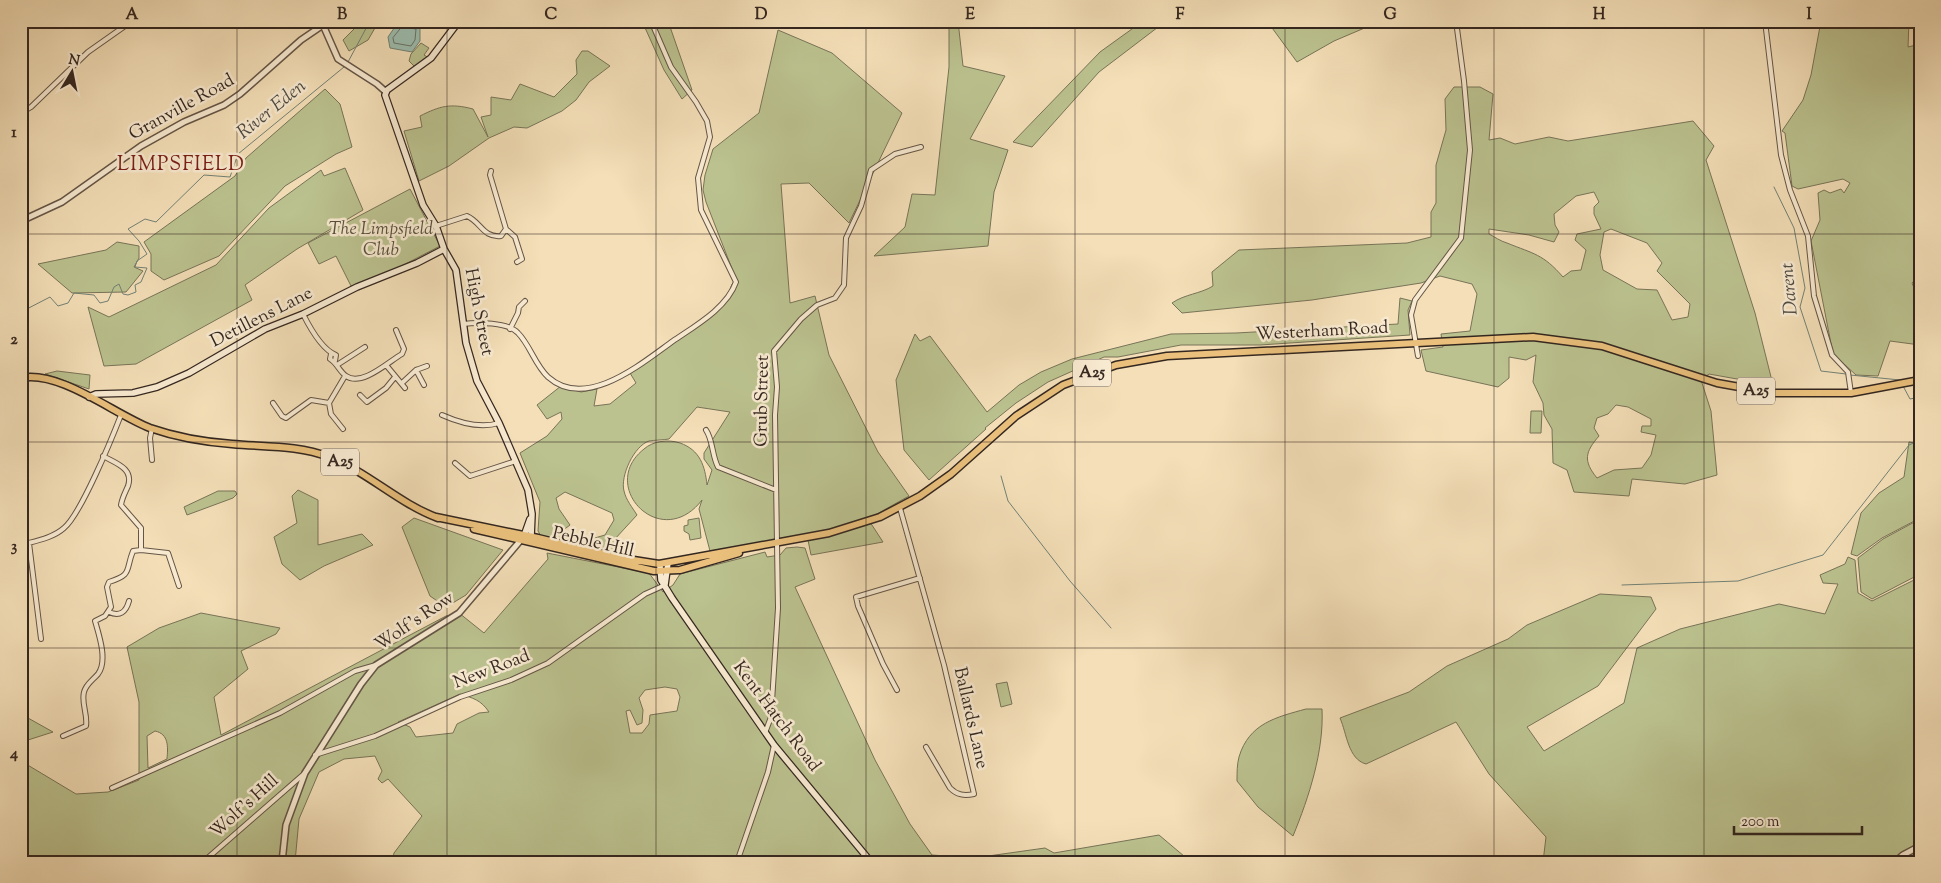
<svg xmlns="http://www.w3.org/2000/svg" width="1941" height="883" viewBox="0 0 1941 883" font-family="'Sorts Mill Goudy',serif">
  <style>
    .green { fill: #bbc28f; stroke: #787458; fill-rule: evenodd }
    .water { fill: #9cbdae; stroke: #728175 }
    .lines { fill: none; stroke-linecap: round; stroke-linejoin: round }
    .shore { stroke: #687267; stroke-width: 1 }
    .stream { stroke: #728175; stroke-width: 1 }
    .minor-casing { stroke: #645546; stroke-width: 6 }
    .tertiary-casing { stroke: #645546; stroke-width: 8 }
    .secondary-casing { stroke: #342720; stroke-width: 8 }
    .primary-casing { stroke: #342720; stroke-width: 9 }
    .minor { stroke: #f8ead1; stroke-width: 4 }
    .tertiary { stroke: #f8ead1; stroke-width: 5 }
    .secondary { stroke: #f8ead1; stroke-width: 5.5 }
    .primary { stroke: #eac07c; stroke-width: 6 }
    .grid { fill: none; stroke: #342720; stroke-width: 1; stroke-opacity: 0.55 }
    .labels { text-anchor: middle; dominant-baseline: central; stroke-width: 5; stroke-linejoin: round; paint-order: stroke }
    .shield { fill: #f8ead1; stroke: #6f6255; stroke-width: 1 }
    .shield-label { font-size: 16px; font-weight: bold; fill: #342720 }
    .street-label { font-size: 18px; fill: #342720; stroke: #f8ead1 }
    .park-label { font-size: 18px; font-style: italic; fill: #564e3c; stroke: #f8ead1 }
    .water-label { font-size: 19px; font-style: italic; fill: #4e4c44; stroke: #f8ead1 }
    .quarter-label { font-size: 20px; letter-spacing: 1px; fill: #7a1f14; stroke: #f8ead1 }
    .neatline { fill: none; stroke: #342720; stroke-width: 2 }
    .grid-label { font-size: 16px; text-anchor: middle; font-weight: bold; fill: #342720 }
  </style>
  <rect width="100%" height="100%" fill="#f4dfb8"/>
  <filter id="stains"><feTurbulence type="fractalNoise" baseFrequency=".004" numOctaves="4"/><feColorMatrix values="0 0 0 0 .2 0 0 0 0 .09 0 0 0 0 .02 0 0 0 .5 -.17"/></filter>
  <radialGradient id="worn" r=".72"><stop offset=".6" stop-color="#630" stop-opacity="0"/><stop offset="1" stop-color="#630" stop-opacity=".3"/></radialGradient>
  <path class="green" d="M362 21H379L368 40 349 51 343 40Z
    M642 21H668L692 90 682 99 664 70Z
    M949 21H958L963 66 1005 76 970 139 1008 150 994 192 988 246 874 256 905 227 912 194 935 195 949 67Z
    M1143 21H1166L1099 72 1032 147 1013 142 1100 52Z
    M1267 21H1381L1334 41 1297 62Z
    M1821 21H1909L1908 47 1920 44V274L1912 283 1920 302V345L1890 341 1878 376 1856 375 1833 354 1811 241 1820 220 1818 193 1824 190 1830 193 1841 189 1844 193 1850 183 1843 179 1798 189 1792 186 1785 133 1782 131 1803 100 1811 75Z
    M778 30 832 53 902 113 849 223 809 183 781 184 790 303 815 296 829 355 878 452 909 496 868 519 883 542 811 555 807 535 710 551 699 509 702 500C661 553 597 486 644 449 653 441 668 439 680 443 700 450 705 466 707 485L712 470 704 459V453L730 412 697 407 669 439C663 440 655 440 649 441 634 446 620 476 624 491 626 500 632 507 637 515L614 540 624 552 623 554 541 536 538 531 540 502 520 453 547 436 562 419 561 412 547 419 537 405 561 386 581 392 597 389 594 406 610 404 636 383 630 373C661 350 697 331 724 302 730 296 729 285 736 279L706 202 703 190 705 175 713 149 759 113ZM565 492 612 513 614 520 605 535 588 540 563 534 562 531 570 525 559 509 556 498Z
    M421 43 429 48 424 55 429 58 416 68 409 61 411 54Z
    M582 51H588L610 66 589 82 576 100 562 111 527 128 514 127 489 138 449 166 419 181 404 131 422 127 420 116C440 106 450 103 473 109L488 137 481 117 491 115V97L511 100 520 84 554 97 577 74 576 60Z
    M1454 87H1480L1493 94 1489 140 1500 138 1515 144 1549 137 1568 141 1693 121 1714 146 1706 160 1755 313 1772 381 1737 379 1709 374 1701 380 1711 411 1717 475 1685 484 1632 479 1629 496 1574 492 1567 470 1553 463 1552 429 1544 415 1543 403 1533 382 1536 355 1526 360 1509 357V378L1498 387 1426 371 1421 350 1443 347 1441 334 1470 331 1477 294 1472 284 1440 276 1421 283 1312 300 1182 313 1172 303C1185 294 1200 294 1213 286L1212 272 1239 250 1407 243 1431 237V212L1436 203V165L1446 130 1445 99ZM1594 192 1599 202 1594 207V214L1601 229 1577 234 1575 240 1586 250 1581 270 1571 271 1563 277C1543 254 1534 254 1507 243 1500 241 1495 237 1489 234V229L1529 235 1554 242 1559 232 1555 225 1554 214 1576 196ZM1611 229 1647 243 1662 263 1657 271 1690 304 1688 317 1672 320 1657 290 1637 289 1603 270 1600 255 1604 232ZM1616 405 1628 407 1651 419V426H1642L1641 432 1656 435 1651 455 1642 468 1614 470 1597 478C1583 461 1585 452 1599 436L1594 428 1597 418 1608 414Z
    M325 89 340 104 352 147 336 154 285 186 219 256 164 280 151 271V254L144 242 235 176 246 158Z
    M345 168 363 210 297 249 245 285 252 300 136 364 104 366 88 307 109 317 216 265 269 208 321 170 324 176Z
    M410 189 440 246 392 271 351 286 336 256 319 264 308 243Z
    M117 242 139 246V258L134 267 143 271 126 292 72 293 38 264 106 250Z
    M1400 298 1412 301 1408 310 1410 335 1260 345H1181L1118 357H1104L1048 382 1016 403 985 428 986 429 929 480 904 450 896 380 915 334 920 341 930 336 987 412 1019 385 1041 372 1072 359 1171 334 1236 333 1398 324Z
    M57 371 90 375 89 389 45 374Z
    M1531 411H1542L1541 433H1530Z
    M1909 442 1920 444V479L1915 486 1920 490V518L1882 538 1857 556 1851 554 1861 513 1879 493 1904 477Z
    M298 490 318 500V545L362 534 373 545 324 566 300 580 282 564 274 537 297 523 292 496Z
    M218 491H235L237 494 233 498 187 515 184 507Z
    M414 518 503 550 466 595 446 607 430 596 402 527Z
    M699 518 701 538 690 540 689 534 684 531V526L688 525V520Z
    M1920 519V574L1872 599 1861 592 1858 558 1883 539Z
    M797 547 805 548 815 579 795 587 875 760 910 824 932 855 974 858 1045 848 1054 853 1159 835 1191 862H392L394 853 422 816 388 779 382 783 378 779 382 771 375 756 344 759 319 772 299 819 295 862H21V761L76 794 108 792 139 780V702L127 647 159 628 201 613 280 628 276 634 241 651 248 669 214 697 221 735 446 616 459 613 484 633 548 559 547 553 649 573 663 592 673 585 680 574 765 552 767 557 780 555 786 548ZM665 687 677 689 680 697 677 711 650 715 649 724 642 733H630L626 711 630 710 637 725 642 723 643 710 639 698 645 690ZM460 694C473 698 481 700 489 712L479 713 457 724 453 733 416 737 410 727 398 722ZM155 731C169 734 168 747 167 759L148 768 147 736Z
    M1848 557 1855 560 1858 593 1872 601 1920 577V862H1543L1546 837 1489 774 1456 722 1366 764C1348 759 1347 734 1340 718L1409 692 1447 666 1508 639 1527 625 1600 594 1651 597 1656 609 1598 686 1527 727 1544 751 1624 703 1637 648 1680 629 1779 604 1825 614 1838 584 1823 583 1820 575 1845 564Z
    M1007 682 1012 704 1001 707 996 684Z
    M1306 709H1322C1324 751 1309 797 1293 836L1258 807 1237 781C1237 773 1237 764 1239 757 1249 723 1277 717 1306 709Z
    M21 718H28L53 732 28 740 21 753Z"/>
  <path class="water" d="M399 21 408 24 420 21V41L412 52 390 48 388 37Z"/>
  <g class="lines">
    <path class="shore" d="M402 27 416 29 415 40 411 46 394 43 393 38Z"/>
    <path class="stream" d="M348 62 370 21
      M1774 187 1794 228 1805 288 1800 307 1821 371 1846 374
      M21 312 50 297 58 306 68 303 74 293 94 295 100 303 108 301 114 287 119 284 123 294 128 295 136 292 135 285 141 282 147 268 135 267 137 261 147 254 139 241 128 229 145 219 156 222 204 175 230 177 238 154 344 67
      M1850 375 1900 380
      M1903 386 1910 399 1920 397
      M1001 476 1008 501 1070 581 1111 628
      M1622 585 1738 581 1823 555 1909 445 1920 440"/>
    <g class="minor-casing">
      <path id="minor" d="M1765 21 1781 155 1790 190 1808 236 1814 296 1832 355 1848 372 1851 393
        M21 113 31 107 88 52 132 21
        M436 226 467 216C481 222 483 238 501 236L506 229 490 175 491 171
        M506 229 515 237 522 259 517 262
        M303 314C310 328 323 350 336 355L335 361
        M463 324C477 322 508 322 518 333 530 345 535 365 548 377 586 411 642 363 673 341 695 326 727 308 736 282L701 210 698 178 710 137 707 121 696 102 671 67 651 21
        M510 329 518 313 519 307 525 301
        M331 354 330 359C337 363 339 371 346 376 362 387 388 362 402 354L404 349 396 330
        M1418 356 1411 315 1415 300 1461 238 1470 150 1464 81 1456 21
        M337 365 365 347
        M386 365 405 388
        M416 370 427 366
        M402 383 416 370 424 385
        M360 395 367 402 386 388 395 377
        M273 403 282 416 286 418 311 400 329 403 345 376
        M329 403 331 414 343 429
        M442 415C460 423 480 429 499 423
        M152 428 150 438 152 460
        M706 430C713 440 712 456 718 467L776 490
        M455 463 470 476 516 461
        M900 508 944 665 974 794C964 796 957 795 950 788L926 747
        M29 543 41 639
        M21 545C35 541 53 538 64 528 81 514 112 438 121 415
        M141 550 168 553 179 586
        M109 612C120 617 126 612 129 601
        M897 690 883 664 858 606 856 597 920 578
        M765 733 771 717 778 608 775 415 777 387 774 351 801 319 817 305 835 298 844 285 846 238 861 206 871 170 895 154 921 147
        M63 736 86 726C88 715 81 703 84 692 86 684 93 680 98 674 108 661 99 635 95 621L105 616 111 607 107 587 109 582C133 574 125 571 133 551L141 550V528L121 505C122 498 125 493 128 486 134 468 115 463 103 456
        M315 755 375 736 460 697 511 680 548 663 645 594 665 585
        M112 788 280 713 355 671 376 665
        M203 862 305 773
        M737 862 768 772 774 745"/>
    </g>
    <g class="tertiary-casing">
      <path id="tertiary" d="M21 221 62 202 141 146 184 122 224 105 240 94 301 40 323 25 338 59 377 84 386 92
        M282 862 286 825 305 773 361 684 376 665 459 613 520 541
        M1895 862 1903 855 1920 846"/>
    </g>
    <g class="secondary-casing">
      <path id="secondary" d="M459 21 431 58 387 90 385 95 423 205 436 226 444 249 456 270 466 343 477 381 499 423 528 490 532 514 531 537 528 539
        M89 397 96 394 133 393 157 387 189 373 265 329 303 314 357 287 417 263 444 249
        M524 536 530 519
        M660 566 661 580 672 598 774 745 871 862
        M665 585 668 563"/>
    </g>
    <g class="primary-casing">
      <path id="primary" d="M21 378C60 370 114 414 150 428 176 437 204 442 232 444 265 447 298 445 329 457 368 472 398 503 438 518
        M436 517 538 538 621 558 659 564 829 533 880 517 920 496 951 474 1016 416 1063 385 1116 365 1167 356 1533 337 1602 346 1717 383 1773 393H1851L1920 380
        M474 529 654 571 680 570 739 553"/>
    </g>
    <use href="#minor" class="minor"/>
    <use href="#tertiary" class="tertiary"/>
    <use href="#secondary" class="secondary"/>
    <use href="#primary" class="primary"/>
  </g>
  <path class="grid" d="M237 21V862M447 21V862M656 21V862M866 21V862M1075 21V862M1285 21V862M1494 21V862M1704 21V862M21 234H1920M21 442H1920M21 648H1920"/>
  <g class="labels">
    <g class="shield">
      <rect x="1073" y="359.5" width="38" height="27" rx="4"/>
      <rect x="1737" y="377.5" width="38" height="27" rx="4"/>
      <rect x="321" y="448.5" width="38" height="27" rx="4"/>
    </g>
    <g class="shield-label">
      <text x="1092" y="373">A25</text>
      <text x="1756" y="391">A25</text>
      <text x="340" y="462">A25</text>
    </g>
    <g class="street-label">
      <text transform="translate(182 108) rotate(-29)">Granville Road</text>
      <text transform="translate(478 312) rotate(79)">High Street</text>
      <text transform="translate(262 318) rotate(-27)">Detillens Lane</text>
      <text transform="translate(1322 332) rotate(-3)">Westerham Road</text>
      <text transform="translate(763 401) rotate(-89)">Grub Street</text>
      <text transform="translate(593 543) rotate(13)">Pebble Hill</text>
      <text transform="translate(415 622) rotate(-34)">Wolf's Row</text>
      <text transform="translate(492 670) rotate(-21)">New Road</text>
      <text transform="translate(776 717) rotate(53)">Kent Hatch Road</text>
      <text transform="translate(970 718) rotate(77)">Ballards Lane</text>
      <text transform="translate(245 807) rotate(-42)">Wolf's Hill</text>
    </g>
    <g class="park-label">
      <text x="381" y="230">The Limpsfield<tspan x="381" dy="21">Club</tspan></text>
    </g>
    <g class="water-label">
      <text transform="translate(272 110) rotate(-39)">River Eden</text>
      <text transform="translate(1790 289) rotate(-95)">Darent</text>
    </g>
    <g class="quarter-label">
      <text x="181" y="165">LIMPSFIELD</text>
    </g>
  </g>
  <rect width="1941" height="883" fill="none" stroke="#f4dfb8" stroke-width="55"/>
  <g transform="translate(72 72) rotate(10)" stroke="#f8ead1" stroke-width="4" paint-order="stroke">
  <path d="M0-4L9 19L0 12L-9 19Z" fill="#342720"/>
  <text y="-8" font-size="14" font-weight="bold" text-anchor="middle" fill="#342720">N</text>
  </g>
  <path d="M1734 826v8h128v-8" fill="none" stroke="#342720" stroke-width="2.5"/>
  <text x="1741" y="826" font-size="15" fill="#342720" stroke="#f8ead1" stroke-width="4" paint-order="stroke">200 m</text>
  <rect x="28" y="28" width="1886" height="828" class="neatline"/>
  <g class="grid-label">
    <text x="132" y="19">A</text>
    <text x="342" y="19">B</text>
    <text x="551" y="19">C</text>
    <text x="761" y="19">D</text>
    <text x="970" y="19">E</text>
    <text x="1180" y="19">F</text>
    <text x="1390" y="19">G</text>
    <text x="1599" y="19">H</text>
    <text x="1809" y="19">I</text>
    <text x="14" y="137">1</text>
    <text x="14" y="344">2</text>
    <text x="14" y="551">3</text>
    <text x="14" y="758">4</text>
  </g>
  <rect width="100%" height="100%" filter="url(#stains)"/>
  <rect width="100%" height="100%" fill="url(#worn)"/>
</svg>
